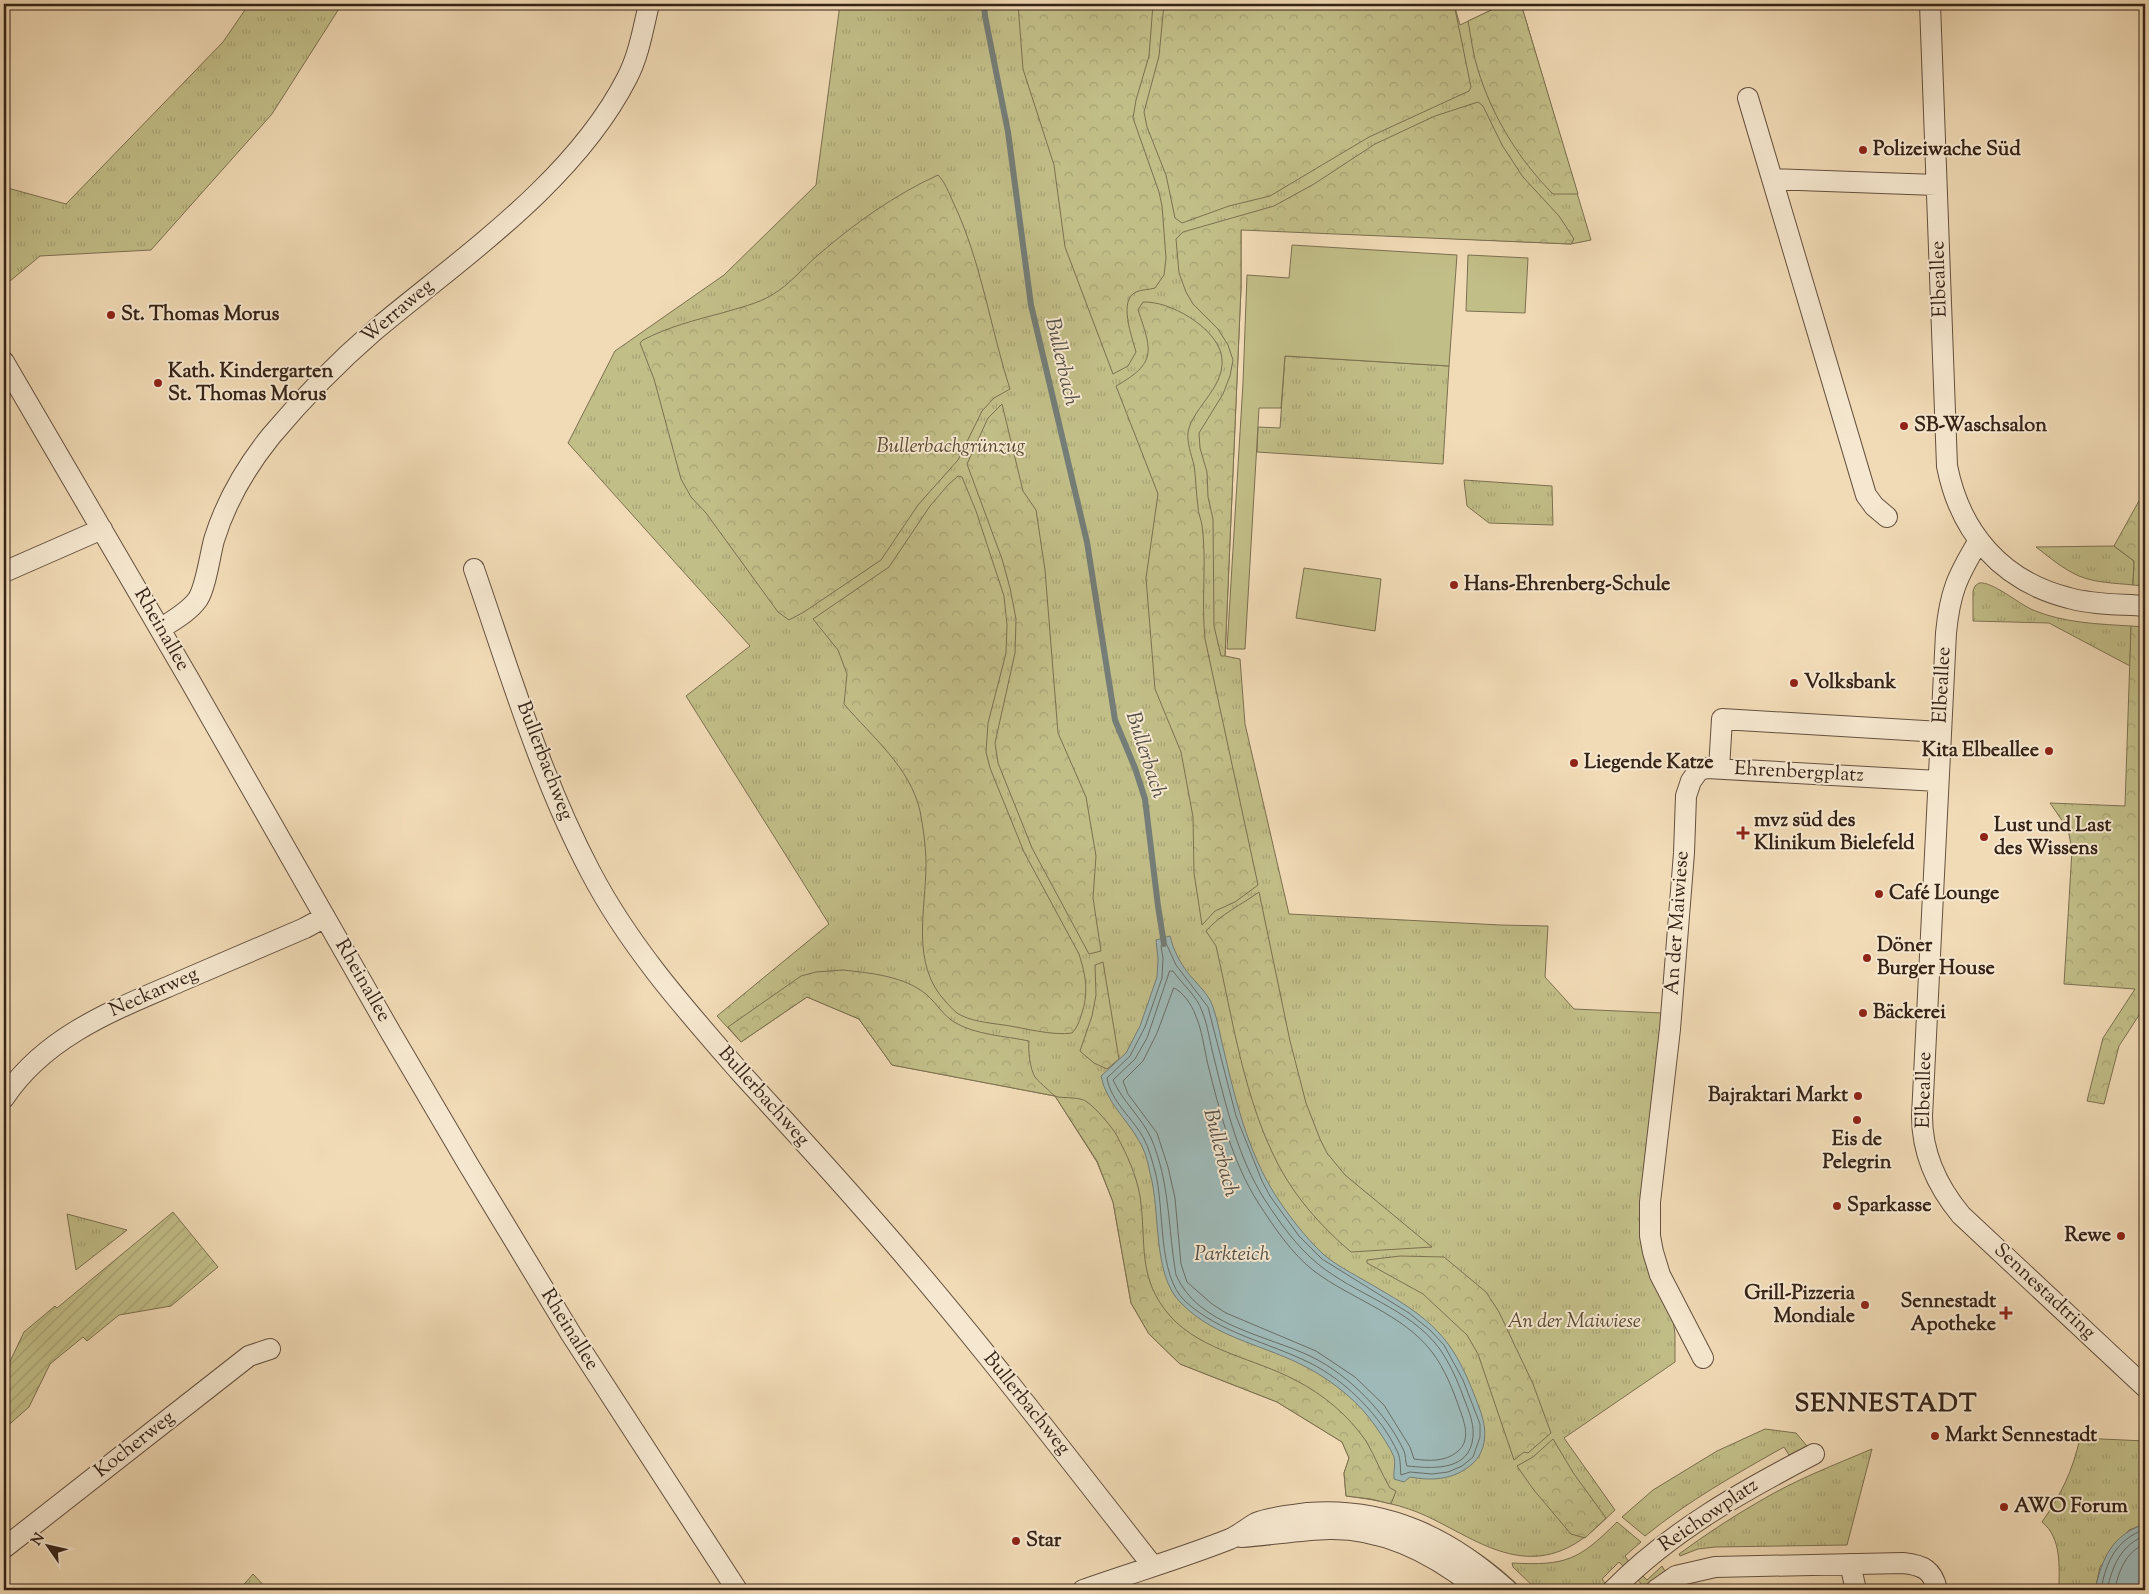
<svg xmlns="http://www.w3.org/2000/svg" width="2149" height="1594" viewBox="0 0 2149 1594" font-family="'Sorts Mill Goudy',serif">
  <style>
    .grass { fill: url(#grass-tufts); stroke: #7c7050 }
    .forest { fill: url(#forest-crowns); stroke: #7c7050 }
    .garden { fill: url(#garden-furrows); stroke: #7c7050 }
    .pitch { fill: #c2be88; stroke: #7c7050 }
    .water { fill: #9eb9b7; stroke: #747d77 }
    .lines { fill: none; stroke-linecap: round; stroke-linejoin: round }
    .shore { stroke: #6a6e67; stroke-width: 1 }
    .stream { stroke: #747d77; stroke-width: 6 }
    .street-casing { stroke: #65513f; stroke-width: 22 }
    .street { stroke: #f6e8d0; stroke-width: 20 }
    .poi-dot { fill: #8f2418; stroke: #f6e8d0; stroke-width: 2 }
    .labels { text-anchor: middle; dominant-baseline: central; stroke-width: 4; stroke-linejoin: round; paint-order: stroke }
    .poi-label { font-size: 20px; font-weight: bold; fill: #362317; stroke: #f6e8d0; text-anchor: start }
    .street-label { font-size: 20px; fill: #362317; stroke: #f6e8d0 }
    .park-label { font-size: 20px; font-style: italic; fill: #594a33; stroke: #f6e8d0 }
    .water-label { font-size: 21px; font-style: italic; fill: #555047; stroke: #f6e8d0 }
    .district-label { font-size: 25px; font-weight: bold; letter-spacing: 1px; fill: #362317; stroke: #f6e8d0 }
  </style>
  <defs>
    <pattern id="grass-tufts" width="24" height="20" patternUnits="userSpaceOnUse" patternTransform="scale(1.25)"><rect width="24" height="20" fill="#c2be88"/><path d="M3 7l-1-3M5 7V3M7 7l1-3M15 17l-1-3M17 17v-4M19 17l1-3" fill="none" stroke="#a7a375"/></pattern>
    <pattern id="forest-crowns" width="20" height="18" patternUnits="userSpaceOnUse" patternTransform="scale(1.25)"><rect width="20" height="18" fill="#c2be88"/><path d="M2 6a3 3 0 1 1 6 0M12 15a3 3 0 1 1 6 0" fill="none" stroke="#a7a375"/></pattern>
    <pattern id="garden-furrows" width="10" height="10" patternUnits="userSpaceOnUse" patternTransform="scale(1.25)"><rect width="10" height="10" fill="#c2be88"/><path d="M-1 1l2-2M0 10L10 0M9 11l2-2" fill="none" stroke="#a7a375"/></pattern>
  </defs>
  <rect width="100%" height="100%" fill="#f1dbb6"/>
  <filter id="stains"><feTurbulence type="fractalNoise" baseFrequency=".004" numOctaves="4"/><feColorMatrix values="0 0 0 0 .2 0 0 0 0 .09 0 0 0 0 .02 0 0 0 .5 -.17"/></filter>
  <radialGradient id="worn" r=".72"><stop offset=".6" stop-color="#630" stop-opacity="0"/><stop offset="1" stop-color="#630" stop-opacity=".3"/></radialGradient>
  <path class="grass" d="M249 4H342L272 114 151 250 40 256 4 286V187L66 204 223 42Z
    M840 4H1454L1460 25 1504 4H1521L1591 240 1571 244 1241 229V288L1225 656 1240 659 1245 724 1289 914 1500 925 1548 926 1545 977 1574 1009 1662 1013 1643 1187 1673 1320 1675 1334V1362L1564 1438 1615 1510C1598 1526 1582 1543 1560 1551 1508 1571 1462 1530 1417 1512 1394 1503 1370 1499 1346 1496L1344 1473 1349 1458 1342 1442 1277 1402 1180 1364 1149 1334 1131 1303 1113 1202 1097 1162 1055 1096 892 1065 859 1019 807 997 741 1042 717 1016 829 924 686 696 750 646 568 443 615 351 724 275 816 185Z
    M1285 356 1449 366 1443 464 1257 452 1258 427 1280 428Z
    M1464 480 1552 486 1553 525 1489 523 1467 506Z
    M2114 546 2134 561 2133 585C2115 583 2096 583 2079 576 2063 569 2049 557 2036 547Z
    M1979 583C1992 581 2019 604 2033 610 2064 623 2098 624 2131 626L2130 666 2049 623 1973 621V591L1975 586Z
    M67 1214 127 1230 76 1270Z
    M1765 1429 1796 1433 1807 1446 1789 1455 1784 1447C1736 1474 1688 1501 1645 1536L1622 1517 1653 1490 1717 1451Z
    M2080 1438 2145 1441V1524L2129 1530 2100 1567 2095 1590H2059C2059 1567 2062 1538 2042 1522 2061 1495 2073 1470 2080 1438Z
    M1872 1449 1847 1545 1715 1547 1698 1549 1680 1556 1679 1554C1705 1535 1732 1517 1760 1501 1795 1480 1834 1465 1872 1449Z
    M1617 1522 1641 1542 1625 1556 1629 1562 1624 1567 1619 1562 1602 1579 1606 1584 1601 1589 1597 1584 1591 1590H1537L1513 1567 1512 1563C1566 1566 1579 1560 1617 1522Z
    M1455 1539C1481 1553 1503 1570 1523 1590H1515Z
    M1662 1566 1665 1571 1640 1590H1637L1642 1585 1638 1580 1643 1576 1647 1580Z
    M253 1574 268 1590H239Z"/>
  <path class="forest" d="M1018 4H1153L1149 56 1136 100 1133 118 1159 192 1162 206 1166 258 1164 275 1155 288C1149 290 1142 289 1136 292 1118 300 1132 337 1136 352L1128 366 1113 374 1065 247 1054 165 1023 69Z
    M1164 4H1454L1471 87 1469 91 1369 137 1270 196 1229 206 1182 223 1175 218 1166 175 1147 127 1144 112 1159 56Z
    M1504 4H1521L1578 194H1553C1519 160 1492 116 1478 70 1473 55 1471 37 1468 21Z
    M1478 102 1483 106 1502 145 1523 177 1559 216 1574 239 1571 244 1241 230V288L1225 656H1221L1214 626 1213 519 1208 497 1207 472 1200 448 1199 433 1223 394 1230 376 1233 360 1228 345 1218 329 1193 304 1186 292 1179 273 1176 239 1183 232 1274 206 1314 184 1375 144 1435 116Z
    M938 175C945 182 949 193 953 202 981 260 990 327 1010 389L994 398 982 411 958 460 918 505 881 560 804 612 789 620 778 612 706 513 691 497 681 479 654 379 640 343 643 340C668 327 695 320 722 313 738 308 757 304 772 295 790 284 802 269 818 255 854 224 894 195 938 175Z
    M1143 302C1170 301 1213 326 1221 353 1229 385 1193 406 1188 432 1187 443 1191 454 1194 465 1196 479 1196 493 1198 507 1198 513 1201 519 1202 525 1207 562 1201 601 1205 639L1258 885 1235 902 1215 911 1202 925 1194 873 1193 817 1181 752 1155 689 1146 578 1158 494 1116 386C1157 363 1152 351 1138 310Z
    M1002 404 1023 491 1036 510 1045 570 1058 733 1086 797 1096 856 1093 898 1101 951 1089 954 1032 848 998 763 995 743 1015 653 1016 619 1010 588 1002 559 967 464 988 418Z
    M958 476 962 477 976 511 1004 596 1007 625 1006 653 988 723 986 752 990 768 1024 852 1079 954C1086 976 1089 993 1081 1016 1079 1022 1077 1028 1072 1033 1053 1036 1024 1028 1004 1025 989 1023 969 1021 957 1013 953 1010 949 1005 946 1002 910 964 926 910 926 864 926 847 923 827 920 811 910 767 872 737 844 704L847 674 838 650 813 619 889 567 930 506 948 485Z
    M2145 490V586L2133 585 2134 561 2114 546Z
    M2131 626 2145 627V1006L2119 1046 2104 1104 2087 1101 2103 1038 2135 989 2064 984 2072 850 2068 829 2050 803 2125 806Z
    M1259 892 1290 1041 1306 1103 1320 1139 1327 1153 1345 1175 1432 1247 1351 1252C1324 1229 1298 1201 1280 1168 1244 1101 1233 1020 1216 946L1206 931C1221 914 1241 905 1259 892Z
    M1103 962 1119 1059 1107 1069 1094 1063 1080 1051 1092 1016 1096 995 1095 965Z
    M843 970C870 973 905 976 927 995 937 1004 943 1015 954 1022 975 1035 1006 1036 1029 1041 1028 1051 1030 1069 1035 1077 1038 1081 1043 1085 1046 1088 1050 1091 1053 1096 1058 1097 1066 1098 1081 1097 1087 1102 1095 1107 1113 1128 1117 1136 1127 1155 1136 1174 1140 1196 1147 1243 1136 1278 1171 1317 1202 1351 1256 1359 1295 1380 1323 1394 1348 1415 1366 1441 1375 1456 1381 1473 1390 1488L1396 1491 1391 1504 1371 1499 1346 1496 1344 1473 1349 1458 1342 1442 1277 1402 1180 1364 1149 1334 1131 1303 1113 1202 1106 1184 1097 1161 1055 1096 892 1065 859 1019 807 997 741 1042 728 1027 801 976 816 972Z
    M1400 1256 1444 1257 1486 1292 1499 1312 1533 1384 1551 1433 1528 1453 1524 1452 1514 1460 1478 1354 1467 1335 1423 1294 1367 1263V1260Z
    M1553 1439 1574 1474 1606 1518 1585 1538 1571 1534 1533 1489 1517 1466 1533 1457Z"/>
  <path class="garden" d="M173 1212 218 1267 171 1306 119 1315 87 1341 83 1337 50 1364 29 1407 4 1429V1374L24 1332 55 1306 57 1308Z"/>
  <path class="pitch" d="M1292 245 1457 255 1449 366 1285 356 1281 408H1259L1245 649H1227L1243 383 1247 275 1289 278Z
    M1468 255 1528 258 1525 313 1466 311Z
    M1304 568 1381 579 1375 631 1296 618Z"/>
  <path class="water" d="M1170 936C1174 951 1179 961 1188 973 1196 983 1209 994 1213 1007 1218 1021 1220 1036 1224 1051 1235 1099 1248 1151 1274 1193 1288 1215 1305 1237 1324 1255 1340 1268 1361 1278 1379 1289 1440 1324 1456 1344 1480 1410 1487 1428 1488 1451 1471 1465 1453 1480 1432 1481 1410 1477L1404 1482 1394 1479C1393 1472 1396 1464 1394 1457 1390 1447 1382 1436 1376 1427 1360 1403 1334 1382 1308 1368 1266 1345 1216 1339 1181 1303 1152 1275 1161 1212 1150 1173 1148 1163 1145 1150 1139 1141 1127 1119 1106 1102 1101 1076L1126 1053 1140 1026 1157 977 1158 959 1156 940Z
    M2145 1524V1590H2095C2102 1558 2112 1535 2145 1524Z"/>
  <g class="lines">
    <path class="shore" d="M1166 943 1176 965 1208 1007 1236 1116 1262 1181 1270 1196 1299 1236 1322 1259 1409 1313 1430 1330 1444 1345 1463 1380 1480 1424V1437L1473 1457 1462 1466 1448 1472 1432 1474 1410 1472 1401 1475C1400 1469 1401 1460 1398 1453 1382 1417 1345 1380 1310 1363 1268 1342 1221 1334 1185 1301 1157 1275 1165 1208 1155 1171 1152 1161 1149 1148 1144 1139 1133 1118 1111 1102 1107 1078L1130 1056 1145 1027 1162 978 1163 958 1161 946Z
      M1170 971H1173C1182 984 1197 996 1202 1011 1208 1026 1210 1043 1214 1058 1226 1106 1238 1158 1265 1200 1280 1223 1297 1247 1318 1264 1356 1295 1409 1308 1439 1348 1449 1362 1457 1379 1463 1396 1469 1412 1476 1426 1472 1443 1465 1472 1429 1468 1407 1466 1405 1461 1406 1456 1404 1451 1387 1414 1349 1375 1312 1357 1267 1335 1198 1326 1176 1275 1168 1229 1170 1182 1151 1138 1142 1118 1123 1102 1113 1080L1135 1059 1147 1038Z
      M1174 988C1182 991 1192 1005 1195 1014 1202 1029 1204 1048 1208 1065 1220 1112 1232 1162 1259 1204 1274 1227 1292 1254 1314 1271 1351 1299 1403 1314 1432 1352 1445 1369 1453 1390 1460 1410 1465 1424 1471 1441 1457 1452 1445 1462 1428 1461 1414 1459L1410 1447 1384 1405 1355 1377 1316 1351 1226 1313 1212 1304 1187 1282 1181 1264 1175 1198 1168 1167 1157 1133 1128 1094 1123 1081 1143 1061 1157 1033Z
      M2101 1590C2106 1561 2116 1540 2145 1529
      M2107 1590C2112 1567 2121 1544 2145 1536
      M2115 1590C2118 1572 2126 1551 2145 1544"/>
    <path class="stream" d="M984 4 985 16 1008 132 1031 305 1087 542 1115 720 1135 768 1145 799 1158 906 1164 944"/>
    <g class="street-casing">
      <path id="street" d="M1930 4 1947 466C1960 532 2001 581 2069 598 2094 605 2120 604 2145 606
        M1748 98 1866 495 1874 506 1887 517
        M1773 179 1936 185
        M4 362 189 679 391 1033 468 1164 571 1334 737 1590
        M1978 542C1957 577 1950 592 1946 633L1922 1116C1922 1153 1937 1186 1961 1215L2145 1387
        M474 569C509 670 540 776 590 871 629 946 685 1009 740 1072 781 1117 823 1162 863 1208 965 1323 1058 1445 1152 1565
        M4 572 102 529
        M160 629C172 621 189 612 198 599 206 586 210 555 214 540 226 501 246 467 271 436 303 398 337 363 374 331 461 258 574 182 627 78 639 55 643 29 649 4
        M1719 769 1722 719 1941 732
        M4 1098C45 1036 114 1010 179 982 221 964 263 946 305 928L325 917
        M1703 1358 1660 1275 1653 1252 1650 1236V1202L1670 1029 1684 853 1686 796 1691 781 1699 770 1707 768 1938 781
        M1241 1537C1270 1535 1300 1530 1329 1529 1386 1528 1436 1555 1479 1590
        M4 1548 249 1356 270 1349
        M1850 1564 1856 1590
        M1083 1590C1131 1573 1182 1558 1230 1539 1239 1535 1247 1528 1256 1523 1271 1517 1292 1515 1308 1513 1386 1507 1450 1538 1507 1590
        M1613 1590C1671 1531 1741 1492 1814 1454
        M1656 1590 1676 1576 1715 1567 1903 1563C1923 1565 1933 1570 1937 1590"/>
    </g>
    <use href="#street" class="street"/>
  </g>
  <g class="poi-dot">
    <circle cx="1863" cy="150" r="5"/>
    <circle cx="111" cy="315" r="5"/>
    <circle cx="158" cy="383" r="5"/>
    <circle cx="1904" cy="426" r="5"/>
    <circle cx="1454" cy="585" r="5"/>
    <circle cx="1794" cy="683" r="5"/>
    <circle cx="2049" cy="751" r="5"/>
    <circle cx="1574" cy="763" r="5"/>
    <path d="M1740.5 825.5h5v5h5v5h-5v5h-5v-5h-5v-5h5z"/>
    <circle cx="1984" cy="837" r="5"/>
    <circle cx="1879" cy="894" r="5"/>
    <circle cx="1867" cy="958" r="5"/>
    <circle cx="1863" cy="1013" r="5"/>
    <circle cx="1858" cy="1096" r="5"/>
    <circle cx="1857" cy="1120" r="5"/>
    <circle cx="1837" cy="1206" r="5"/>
    <circle cx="2121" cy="1236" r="5"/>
    <circle cx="1865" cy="1305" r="5"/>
    <path d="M2003.5 1305.5h5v5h5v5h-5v5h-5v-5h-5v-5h5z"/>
    <circle cx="1935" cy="1436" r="5"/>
    <circle cx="2004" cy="1507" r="5"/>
    <circle cx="1016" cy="1541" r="5"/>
  </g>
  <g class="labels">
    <g class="poi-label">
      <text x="1873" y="150">Polizeiwache Süd</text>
      <text x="121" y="315">St. Thomas Morus</text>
      <text x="168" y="372">Kath. Kindergarten<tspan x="168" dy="23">St. Thomas Morus</tspan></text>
      <text x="1914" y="426">SB-Waschsalon</text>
      <text x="1464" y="585">Hans-Ehrenberg-Schule</text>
      <text x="1804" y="683">Volksbank</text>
      <text x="2039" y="751" text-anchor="end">Kita Elbeallee</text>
      <text x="1584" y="763">Liegende Katze</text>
      <text x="1754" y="821">mvz süd des<tspan x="1754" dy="23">Klinikum Bielefeld</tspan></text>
      <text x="1994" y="826">Lust und Last<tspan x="1994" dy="23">des Wissens</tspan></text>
      <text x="1889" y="894">Café Lounge</text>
      <text x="1877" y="946">Döner<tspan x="1877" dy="23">Burger House</tspan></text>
      <text x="1873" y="1013">Bäckerei</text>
      <text x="1848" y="1096" text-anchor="end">Bajraktari Markt</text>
      <text x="1857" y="1140" text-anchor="middle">Eis de<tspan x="1857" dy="23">Pelegrin</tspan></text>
      <text x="1847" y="1206">Sparkasse</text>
      <text x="2111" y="1236" text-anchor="end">Rewe</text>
      <text x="1855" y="1294" text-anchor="end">Grill-Pizzeria<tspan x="1855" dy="23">Mondiale</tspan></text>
      <text x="1996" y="1302" text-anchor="end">Sennestadt<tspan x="1996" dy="23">Apotheke</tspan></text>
      <text x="1945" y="1436">Markt Sennestadt</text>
      <text x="2014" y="1507">AWO Forum</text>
      <text x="1026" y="1541">Star</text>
    </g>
    <g class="street-label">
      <text transform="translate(1940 279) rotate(-92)">Elbeallee</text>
      <text transform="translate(398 312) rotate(-40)">Werraweg</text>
      <text transform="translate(161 630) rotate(60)">Rheinallee</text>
      <text transform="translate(1943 685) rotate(-87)">Elbeallee</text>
      <text transform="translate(544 761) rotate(69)">Bullerbachweg</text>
      <text transform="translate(1799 773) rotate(3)">Ehrenbergplatz</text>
      <text transform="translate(1678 923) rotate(-86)">An der Maiwiese</text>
      <text transform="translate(362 981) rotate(60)">Rheinallee</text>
      <text transform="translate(154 993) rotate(-24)">Neckarweg</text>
      <text transform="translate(1925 1090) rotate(-89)">Elbeallee</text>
      <text transform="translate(763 1097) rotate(48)">Bullerbachweg</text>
      <text transform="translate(2044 1292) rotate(43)">Sennestadtring</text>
      <text transform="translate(569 1330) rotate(58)">Rheinallee</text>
      <text transform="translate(1026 1404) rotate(51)">Bullerbachweg</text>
      <text transform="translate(135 1445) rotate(-38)">Kocherweg</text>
      <text transform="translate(1709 1516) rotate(-34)">Reichowplatz</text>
    </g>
    <g class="park-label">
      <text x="951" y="447">Bullerbachgrünzug</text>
      <text x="1574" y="1322">An der Maiwiese</text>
    </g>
    <g class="water-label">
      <text transform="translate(1061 362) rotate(77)">Bullerbach</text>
      <text transform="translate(1145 755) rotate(72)">Bullerbach</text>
      <text transform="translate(1220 1153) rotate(76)">Bullerbach</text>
      <text x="1232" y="1255">Parkteich</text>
    </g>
    <g class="district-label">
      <text x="1886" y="1405">SENNESTADT</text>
    </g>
  </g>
  <rect width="2149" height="1594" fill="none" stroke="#f1dbb6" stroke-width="20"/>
  <rect x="5" y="5" width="2139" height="1584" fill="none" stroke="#362317" stroke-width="2.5"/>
  <rect x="10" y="10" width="2129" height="1574" fill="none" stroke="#362317"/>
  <g transform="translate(48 1546) rotate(304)" stroke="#f6e8d0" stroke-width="4" paint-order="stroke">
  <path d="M0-4L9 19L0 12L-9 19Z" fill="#362317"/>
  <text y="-8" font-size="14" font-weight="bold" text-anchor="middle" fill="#362317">N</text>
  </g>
  <rect width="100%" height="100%" filter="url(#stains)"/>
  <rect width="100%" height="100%" fill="url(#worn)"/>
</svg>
